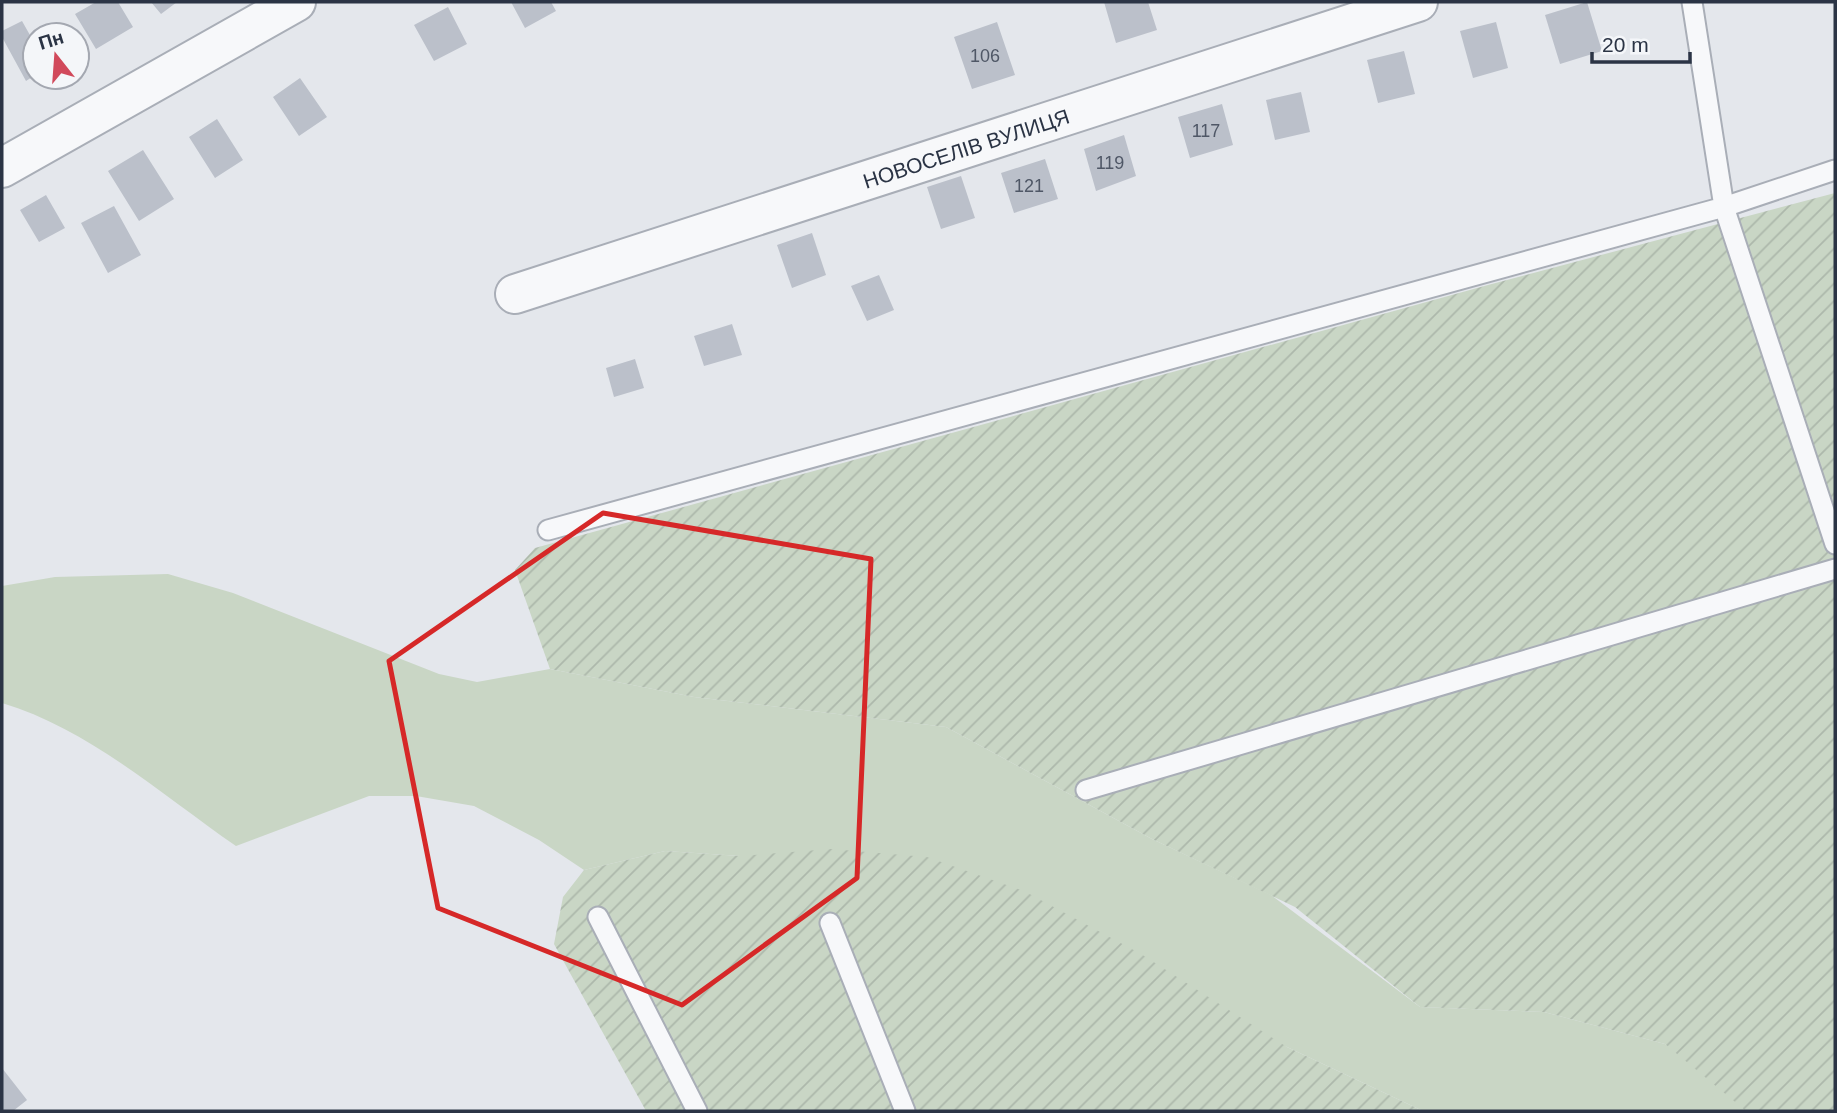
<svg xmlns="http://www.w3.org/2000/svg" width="1837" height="1113" viewBox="0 0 1837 1113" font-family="Helvetica,sans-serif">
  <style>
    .grass { fill: #c9d6c5 }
    .garden { fill: url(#garden-furrows) }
    .building { fill: #bbc0ca }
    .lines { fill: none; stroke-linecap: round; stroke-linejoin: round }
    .lane-casing { stroke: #a9aeb7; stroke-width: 23 }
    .street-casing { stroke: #a9aeb7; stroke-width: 42 }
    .lane { stroke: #f7f8fa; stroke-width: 19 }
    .street { stroke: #f7f8fa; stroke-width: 38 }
    .marked { fill: none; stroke: #d62828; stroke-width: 5; stroke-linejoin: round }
    .labels { text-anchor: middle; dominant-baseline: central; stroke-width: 5; stroke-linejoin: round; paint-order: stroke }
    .number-label { font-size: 18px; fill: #4f5766 }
    .street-label { font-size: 21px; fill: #2b3445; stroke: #f4f6f9 }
  </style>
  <defs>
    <pattern id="garden-furrows" width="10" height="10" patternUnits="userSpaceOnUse" patternTransform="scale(1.75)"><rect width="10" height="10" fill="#c9d6c5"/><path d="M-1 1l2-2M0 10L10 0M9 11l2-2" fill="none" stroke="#adb8ab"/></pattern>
  </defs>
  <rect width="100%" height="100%" fill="#e4e7ec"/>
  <path class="grass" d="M168 574 233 593 439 674 477 682 550 669 694 697 946 727 1152 839 1271 895 1420 1007 1544 1012 1665 1044 1765 1111H1423L1287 1047 740 856 665 851 584 870 539 840 474 806 416 796H369L236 846C162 795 89 729 2 703V586L55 577Z"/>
  <path class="garden" d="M1835 193V1111H1746L1665 1044 1544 1012 1420 1007 1295 907 1152 839 946 727 694 697 550 669 515 570 535 548 1488 285Z
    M831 849 927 857 1024 891 1141 954 1287 1047 1423 1111H646L554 944 563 897 584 870 665 851 740 856Z"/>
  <path class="building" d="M96 2H118L133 27 96 49 75 14Z
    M151 2H177L161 14Z
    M511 2H551L556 11 525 28Z
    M1104 2H1148L1157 30 1116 43Z
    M1587 2 1602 51 1560 64 1545 15Z
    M448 7 467 44 434 61 414 25Z
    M22 21 35 44V75L26 81 2 37V31Z
    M997 22 1015 75 972 89 954 37Z
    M1496 22 1508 68 1473 78 1460 31Z
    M1404 51 1415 94 1378 103 1367 60Z
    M300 78 327 117 299 136 273 97Z
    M1301 92 1310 132 1275 140 1266 100Z
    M1222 104 1233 145 1190 158 1178 117Z
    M217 119 243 160 215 178 189 137Z
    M1124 135 1136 176 1096 191 1084 149Z
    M143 150 174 199 139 221 108 171Z
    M1045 159 1058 199 1014 213 1001 173Z
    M961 176 975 218 941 229 927 187Z
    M46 195 65 228 39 242 20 210Z
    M114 206 141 255 108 273 81 223Z
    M812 233 826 275 792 288 777 245Z
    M879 275 894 310 867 321 851 286Z
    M732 324 742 355 704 366 694 336Z
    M635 359 644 388 614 397 606 368Z
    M2 1068 27 1100 13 1111H2Z"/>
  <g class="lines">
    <g class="lane-casing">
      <path id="lane" d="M1692 2 1724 207 1835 544
        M548 530 1724 207 1835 170
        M1086 790 1835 569
        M598 917 697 1111
        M830 923 905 1111"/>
    </g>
    <g class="street-casing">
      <g id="street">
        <path d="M2 168 296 2"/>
        <path id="s1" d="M515 294 1418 2"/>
      </g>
    </g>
    <use href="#lane" class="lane"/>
    <use href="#street" class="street"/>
  </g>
  <path class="marked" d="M603 513 871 559 857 878 682 1005 438 908 389 661Z"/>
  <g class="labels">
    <g class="number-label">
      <text x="985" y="56">106</text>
      <text x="1206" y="131">117</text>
      <text x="1110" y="163">119</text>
      <text x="1029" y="186">121</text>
    </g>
    <g class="street-label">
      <text stroke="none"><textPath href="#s1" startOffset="474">НОВОСЕЛІВ ВУЛИЦЯ</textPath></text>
    </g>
  </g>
  <rect width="1837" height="1113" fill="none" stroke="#2b3445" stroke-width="7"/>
  <g transform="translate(56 56) rotate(343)"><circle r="33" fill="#f4f6f9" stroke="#a4a8b1" stroke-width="2"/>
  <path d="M0-5L12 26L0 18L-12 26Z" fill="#d1495b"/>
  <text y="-10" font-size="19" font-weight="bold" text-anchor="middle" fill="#2b3445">Пн</text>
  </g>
  <path d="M1592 52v10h98v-10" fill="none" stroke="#2b3445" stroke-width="3.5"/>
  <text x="1602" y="52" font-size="21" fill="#2b3445" stroke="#f4f6f9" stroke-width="5" paint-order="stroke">20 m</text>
</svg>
